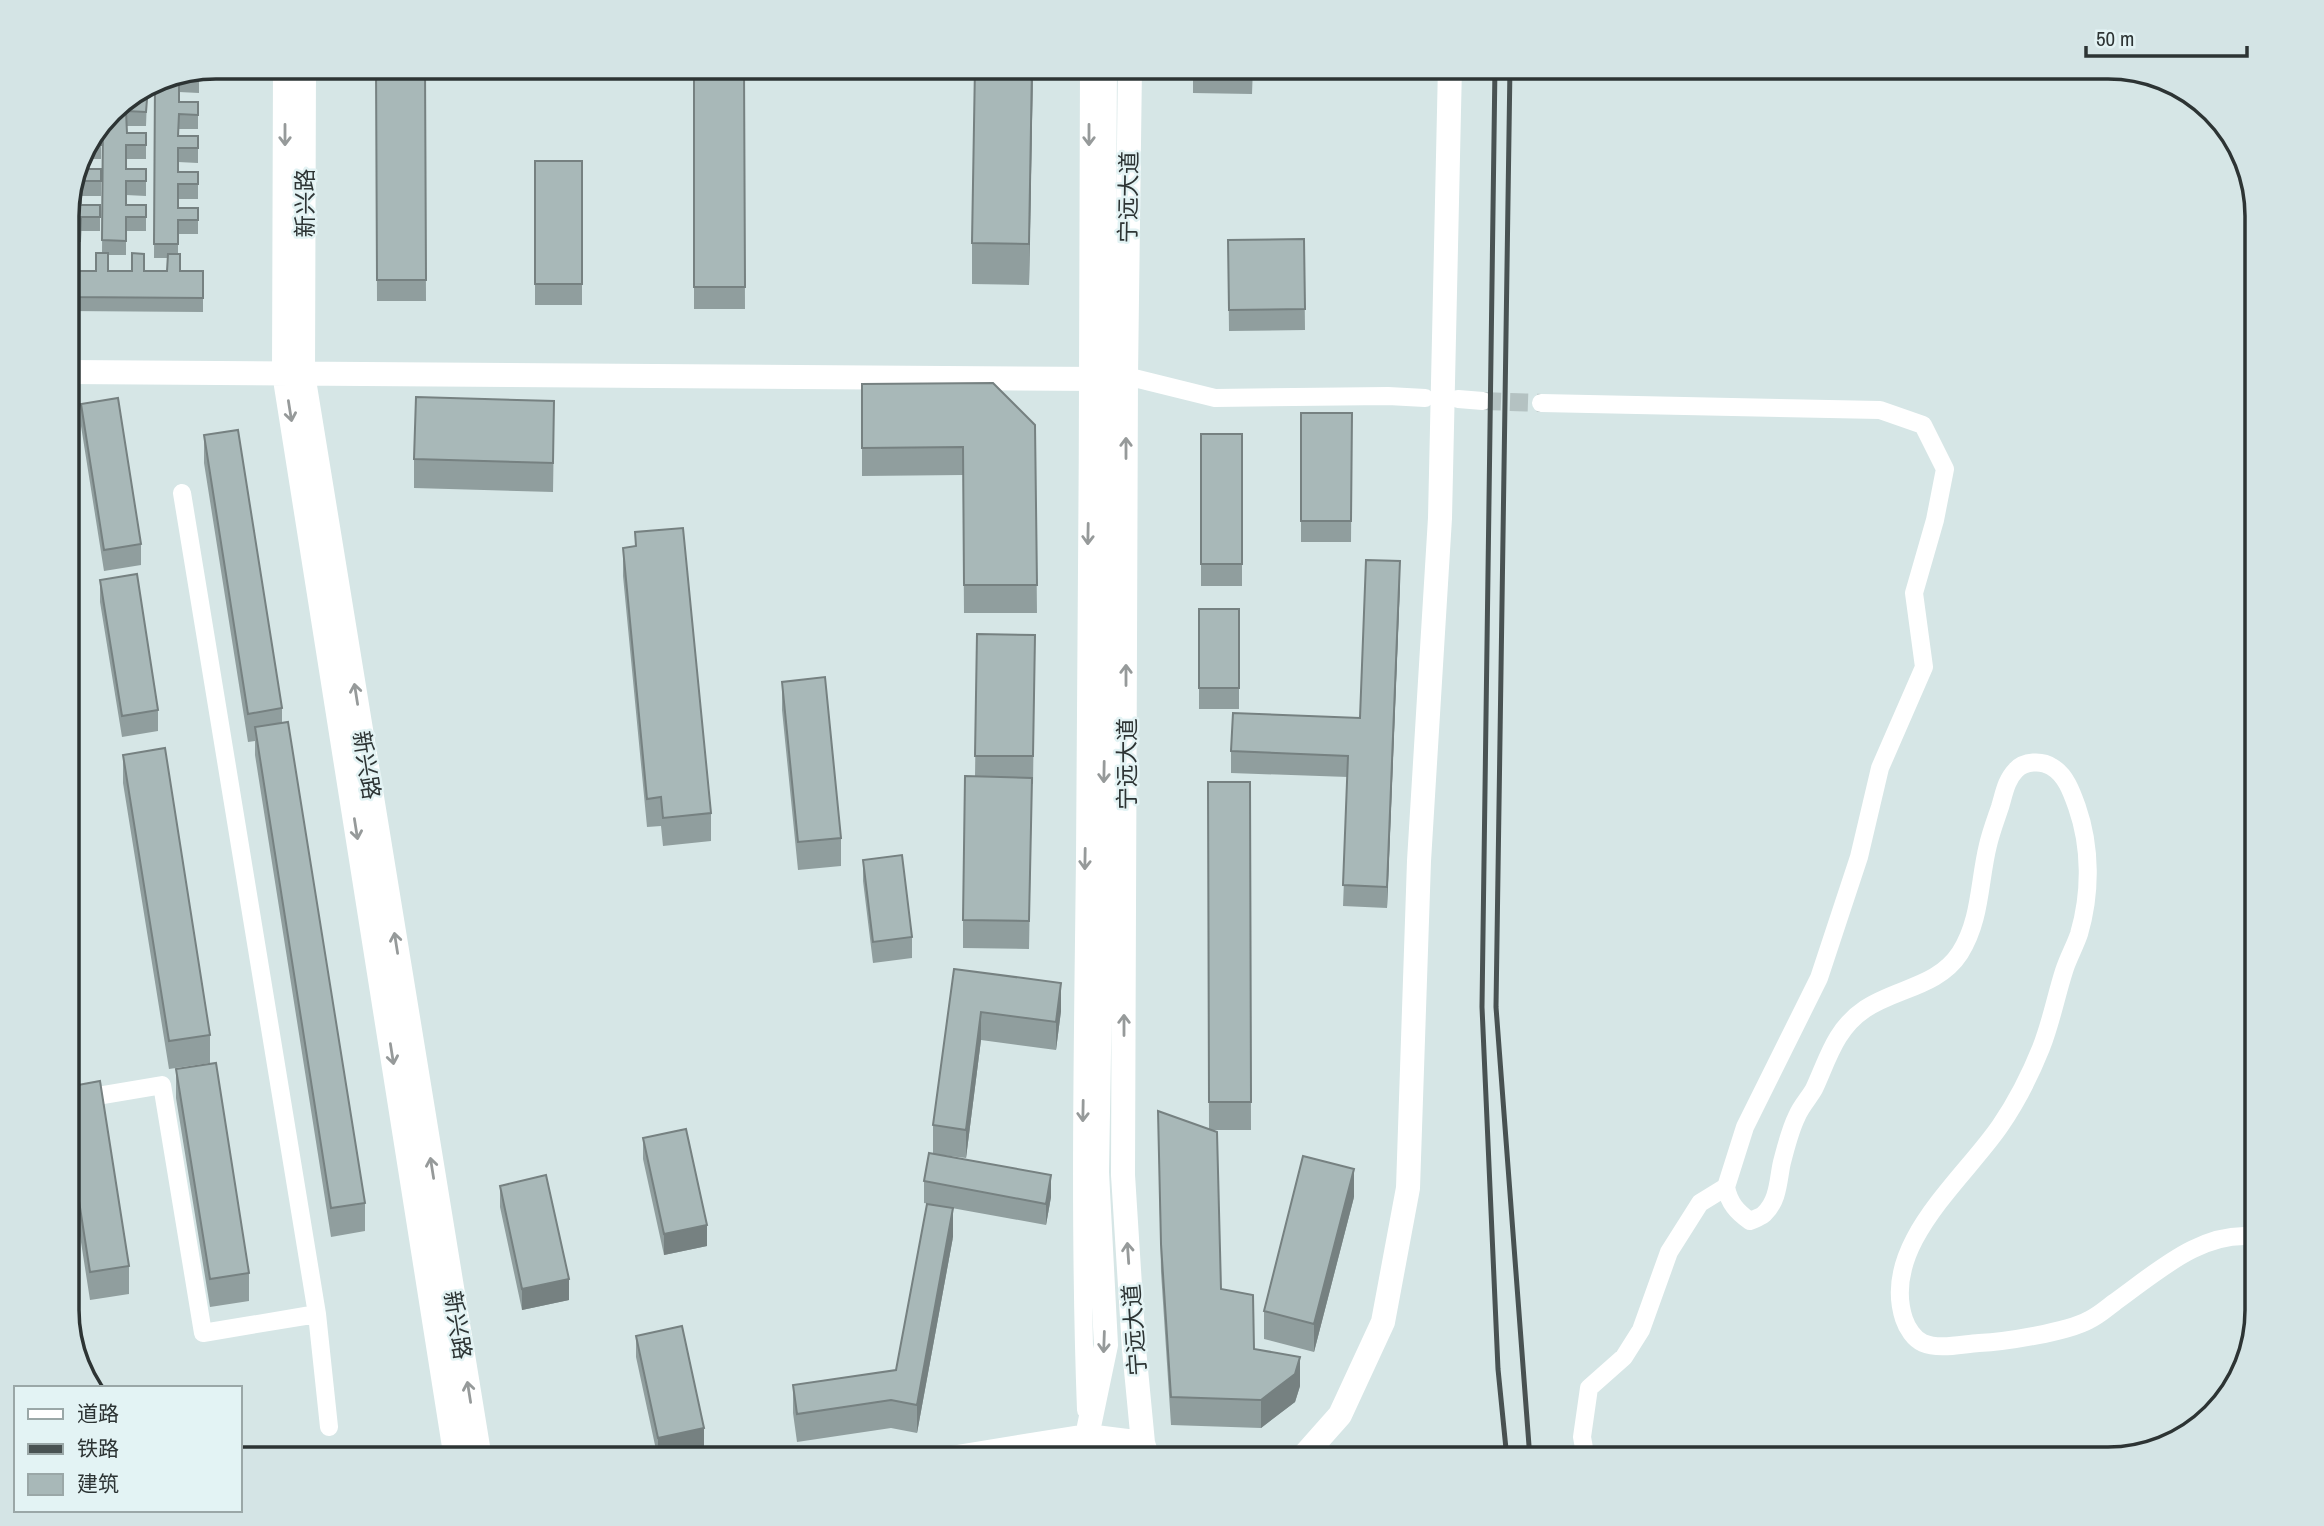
<svg xmlns="http://www.w3.org/2000/svg" width="2324" height="1526" viewBox="0 0 2324 1526" font-family="'Archivo Narrow','Noto Sans SC',sans-serif">
  <style>
    .lines { fill: none; stroke-linecap: round; stroke-linejoin: round }
    .street-tunnel { stroke: #b4c2c2; stroke-width: 18; stroke-dasharray: 18 9; stroke-linecap: butt }
    .street { stroke: #fff; stroke-width: 18 }
    .secondary { stroke: #fff; stroke-width: 24 }
    .rail { stroke: #495252; stroke-width: 5 }
    .wall { fill: #909e9e }
    .shaded-wall { fill: #768181 }
    .building { fill: #a8b8b8; stroke: #768181; stroke-width: 2 }
    .oneway { stroke: #969a9a }
    .labels { text-anchor: middle; dominant-baseline: central; stroke-width: 5; stroke-linejoin: round; paint-order: stroke }
    .street-label { font-size: 23px; fill: #2d3434; stroke: #e3f3f4 }
    .rim { fill: none; stroke: #2d3434; stroke-width: 3.5 }
  </style>
  <rect width="100%" height="100%" fill="#d6e6e6"/>
  <g class="lines">
    <path class="street-tunnel" d="M1483 401 1541 403"/>
    <path class="street" d="M1126 376 1215 398 1388 396 1425 398
      M1458 399 1483 401
      M1541 403 1880 410 1923 425 1945 469 1935 520 1914 593 1924 667 1880 768 1859 857 1819 978 1745 1127 1726 1187C1729 1203 1737 1212 1750 1221 1753 1220 1762 1216 1764 1214 1779 1200 1778 1179 1782 1162 1786 1147 1790 1130 1797 1116 1801 1106 1809 1098 1814 1089 1828 1059 1835 1029 1865 1009 1896 988 1938 987 1960 953 1981 920 1979 881 1988 845 1991 832 1996 819 2000 807 2004 794 2006 780 2016 770 2024 761 2042 760 2052 767 2066 775 2072 793 2077 807 2091 847 2091 893 2079 934 2075 946 2068 958 2064 971 2056 996 2051 1023 2041 1048 2031 1073 2015 1104 2000 1126 1963 1180 1880 1246 1904 1319 1907 1328 1914 1339 1923 1343 1939 1350 1962 1344 1979 1343 2005 1342 2067 1332 2089 1320 2098 1316 2107 1308 2115 1302 2157 1272 2203 1229 2257 1237
      M182 493 317 1314 329 1427
      M67 1101 162 1085 203 1333 317 1314
      M1086 1410C1079 1226 1083 1041 1085 857 1087 593 1089 330 1089 66
      M1586 1459 1582 1437 1589 1388 1624 1357 1641 1330 1669 1252 1700 1203 1726 1187"/>
    <path class="secondary" d="M285 66 284 373 456 1459
      M304 66 303 374 480 1459
      M1130 66 1126 376 1123 1175 1134 1349 1143 1443 1148 1459
      M67 372 1103 379 1119 376
      M945 1459 1087 1436 1143 1443
      M1087 1459V1436L1106 1345 1097 1172 1104 753 1103 379 1105 66
      M1301 1459 1340 1415 1383 1322 1408 1188 1419 861 1440 518 1450 66"/>
    <path class="rail" d="M1495 66 1482 1007 1498 1369 1507 1459
      M1510 66 1496 1007 1530 1459"/>
  </g>
  <path class="wall" d="M376 66H425L426 301H377Z
    M694 66H744L745 309H694Z
    M1033 66 1029 285 972 284V243Z
    M1193 66H1253L1252 94 1193 93Z
    M199 70V93L179 92V102H198V129H179L178 136H198V163L178 162V172H198V199H178V208H198V234H178V254L180 271H203V312L67 311V206L78 158 95 133H101V159H81V169H101V196H81V205H100V231H81L80 255H75V271H96L102 253 103 121 147 99 146 126H127V133H146V159H126V169H146V196L126 195V205H146V231H126V255H108V271H167L168 258H154L155 80Z
    M535 161H582V305H535Z
    M1304 239 1305 330 1229 331 1228 240Z
    M862 384 1035 425 1037 613H964L963 475 862 476Z
    M81 404 141 544V565L104 571 81 426Z
    M1301 413H1352L1351 542H1301Z
    M554 429 553 492 414 488V459Z
    M1201 434H1242V586H1201Z
    M204 435 282 708V723L365 1203V1231L331 1237 255 755V741L248 742 204 463Z
    M635 532 711 813V841L663 846 661 826 647 827 623 576V548L635 547Z
    M100 580 158 710V731L122 737 100 602Z
    M1400 583 1387 908 1343 906 1348 777 1231 773V751L1360 718Z
    M1199 609H1239V709H1199Z
    M977 634 1035 635 1033 784H1032L1029 949 963 948V920L975 777Z
    M782 682 841 838V866L798 870 782 710Z
    M123 755 210 1035V1063L169 1069 123 783Z
    M67 769 75 818V839L67 841Z
    M1208 782H1250L1251 1130H1212L1221 1289 1254 1349 1300 1386 1295 1402 1261 1428 1171 1425 1161 1272 1158 1111 1209 1129Z
    M863 860 912 937V958L873 963 863 881Z
    M954 969 1061 1011 1056 1050 981 1040 966 1158 933 1154V1125Z
    M176 1069 249 1273V1301L210 1307 176 1098Z
    M67 1087 129 1266V1294L90 1300 67 1152Z
    M643 1138 707 1246 664 1255 643 1159Z
    M924 1181 1051 1197 1046 1225 924 1203Z
    M500 1186 569 1300 522 1310 500 1207Z
    M1354 1197 1314 1352 1264 1339V1311Z
    M953 1237 917 1433 891 1428 797 1442 793 1413V1385L896 1370Z
    M636 1336 704 1449 658 1459 636 1357Z"/>
  <path class="shaded-wall" d="M1032 66H1033L1029 285V244Z
    M1400 561V583L1387 908V887Z
    M1061 983V1011L1056 1050V1022Z
    M981 1012V1040L966 1158V1130Z
    M1354 1169V1197L1314 1352V1324Z
    M1051 1175V1197L1046 1225V1204Z
    M953 1208V1237L917 1433V1405Z
    M707 1225V1246L664 1255V1234Z
    M569 1279V1300L522 1310V1289Z
    M1300 1357V1386L1295 1402 1261 1428V1400Z
    M704 1428V1449L658 1459V1438Z"/>
  <path class="building" d="M376 66H425L426 280H377Z
    M694 66H744L745 287H694Z
    M975 66H1032L1029 244 972 243Z
    M199 70V78H179V102H198V115L179 114 178 136H198V148H178V172H198V184H178V208H198V220H178V244H154L155 80 159 78Z
    M127 99H147L146 112 126 111 127 133H146V145H126V169H146V181H126V205H146V217H126V241L102 240 103 121 110 110Z
    M95 133H101V145H87Z
    M81 154V169H101V181H81V205H100V217H81L80 241H67V206L78 158Z
    M535 161H582V284H535Z
    M1304 239 1305 309 1229 310 1228 240Z
    M67 253H75L74 271H96V253H108V271H132V253L144 254V271H167L168 254H180V271H203V298L67 297Z
    M993 383 1035 425 1037 585H964L963 447 862 448V384Z
    M416 397 554 401 553 463 414 459Z
    M118 398 141 544 104 550 81 404Z
    M1301 413H1352L1351 521H1301Z
    M238 430 282 708 248 714 204 435Z
    M1201 434H1242V564H1201Z
    M683 528 711 813 663 818 661 797 647 799 623 548 636 546 635 532Z
    M1366 560 1400 561 1387 887 1343 885 1348 756 1231 751 1233 713 1360 718Z
    M137 574 158 710 122 716 100 580Z
    M1199 609H1239V688H1199Z
    M977 634 1035 635 1033 756H975Z
    M825 677 841 838 798 842 782 682Z
    M288 722 365 1203 331 1208 255 727Z
    M165 748 210 1035 169 1041 123 755Z
    M67 769 75 818 67 819Z
    M965 776 1032 778 1029 921 963 920Z
    M1208 782H1250L1251 1102H1209Z
    M902 855 912 937 873 942 863 860Z
    M954 969 1061 983 1056 1022 981 1012 966 1130 933 1125Z
    M216 1063 249 1273 210 1279 176 1069Z
    M100 1081 129 1266 90 1272 67 1124V1087Z
    M1158 1111 1217 1132 1221 1289 1253 1295 1254 1349 1300 1357 1295 1374 1261 1400 1171 1397 1161 1244Z
    M686 1129 707 1225 664 1234 643 1138Z
    M929 1153 1051 1175 1046 1204 924 1181Z
    M1303 1156 1354 1169 1314 1324 1264 1311Z
    M546 1175 569 1279 522 1289 500 1186Z
    M927 1204 953 1208 917 1405 891 1400 797 1414 793 1385 896 1370Z
    M682 1326 704 1428 658 1438 636 1336Z"/>
  <defs><path id="oneway-shaft" d="M-6 0H5M1.5-3L5.5 0L1.5 3" fill="none" stroke-width="1.6" stroke-linecap="round" stroke-linejoin="round" transform="scale(1.75)"/></defs>
  <g class="oneway">
    <use href="#oneway-shaft" transform="translate(285 135) rotate(90)"/>
    <use href="#oneway-shaft" transform="translate(1089 135) rotate(90)"/>
    <use href="#oneway-shaft" transform="translate(290 411) rotate(81)"/>
    <use href="#oneway-shaft" transform="translate(1126 448) rotate(-90)"/>
    <use href="#oneway-shaft" transform="translate(1088 534) rotate(91)"/>
    <use href="#oneway-shaft" transform="translate(1126 675) rotate(-90)"/>
    <use href="#oneway-shaft" transform="translate(356 694) rotate(-99)"/>
    <use href="#oneway-shaft" transform="translate(1104 772) rotate(91)"/>
    <use href="#oneway-shaft" transform="translate(356 829) rotate(81)"/>
    <use href="#oneway-shaft" transform="translate(1085 859) rotate(91)"/>
    <use href="#oneway-shaft" transform="translate(396 943) rotate(-99)"/>
    <use href="#oneway-shaft" transform="translate(1124 1025) rotate(-90)"/>
    <use href="#oneway-shaft" transform="translate(392 1054) rotate(81)"/>
    <use href="#oneway-shaft" transform="translate(1083 1111) rotate(91)"/>
    <use href="#oneway-shaft" transform="translate(432 1168) rotate(-99)"/>
    <use href="#oneway-shaft" transform="translate(1128 1253) rotate(-94)"/>
    <use href="#oneway-shaft" transform="translate(1104 1342) rotate(92)"/>
    <use href="#oneway-shaft" transform="translate(469 1392) rotate(-99)"/>
  </g>
  <g class="labels">
    <g class="street-label">
      <text transform="translate(1128 197) rotate(-89)">宁远大道</text>
      <text transform="translate(304 203) rotate(-90)">新兴路</text>
      <text transform="translate(1126 764) rotate(-90)">宁远大道</text>
      <text transform="translate(367 765) rotate(81)">新兴路</text>
      <text transform="translate(458 1325) rotate(81)">新兴路</text>
      <text transform="translate(1134 1330) rotate(-94)">宁远大道</text>
    </g>
  </g>
  <path d="M0 0H2324V1526H0ZM216 79H2108A137 137 0 0 1 2245 216V1310A137 137 0 0 1 2108 1447H216A137 137 0 0 1 79 1310V216A137 137 0 0 1 216 79Z" fill="#d4e4e5" fill-rule="evenodd"/>
  <path class="rim" d="M216 79H2108A137 137 0 0 1 2245 216V1310A137 137 0 0 1 2108 1447H216A137 137 0 0 1 79 1310V216A137 137 0 0 1 216 79Z"/>
  <rect x="14" y="1386" width="228" height="126" fill="#e3f3f4" stroke="#9aa7a7" stroke-width="2"/>
  <rect x="28" y="1409" width="35" height="10" fill="#ffffff" stroke="#9aa7a7" stroke-width="2"/>
  <text x="77" y="1421" font-size="21" fill="#2d3434">道路</text>
  <rect x="28" y="1444" width="35" height="10" fill="#495252" stroke="#9aa7a7" stroke-width="2"/>
  <text x="77" y="1456" font-size="21" fill="#2d3434">铁路</text>
  <rect x="28" y="1474" width="35" height="21" fill="#a8b8b8" stroke="#9aa7a7" stroke-width="2"/>
  <text x="77" y="1491" font-size="21" fill="#2d3434">建筑</text>
  <path d="M2086 46v10h161v-10" fill="none" stroke="#2d3434" stroke-width="3.5"/>
  <text x="2096" y="46" font-size="21" fill="#2d3434" stroke="#e3f3f4" stroke-width="5" paint-order="stroke">50 m</text>
</svg>
